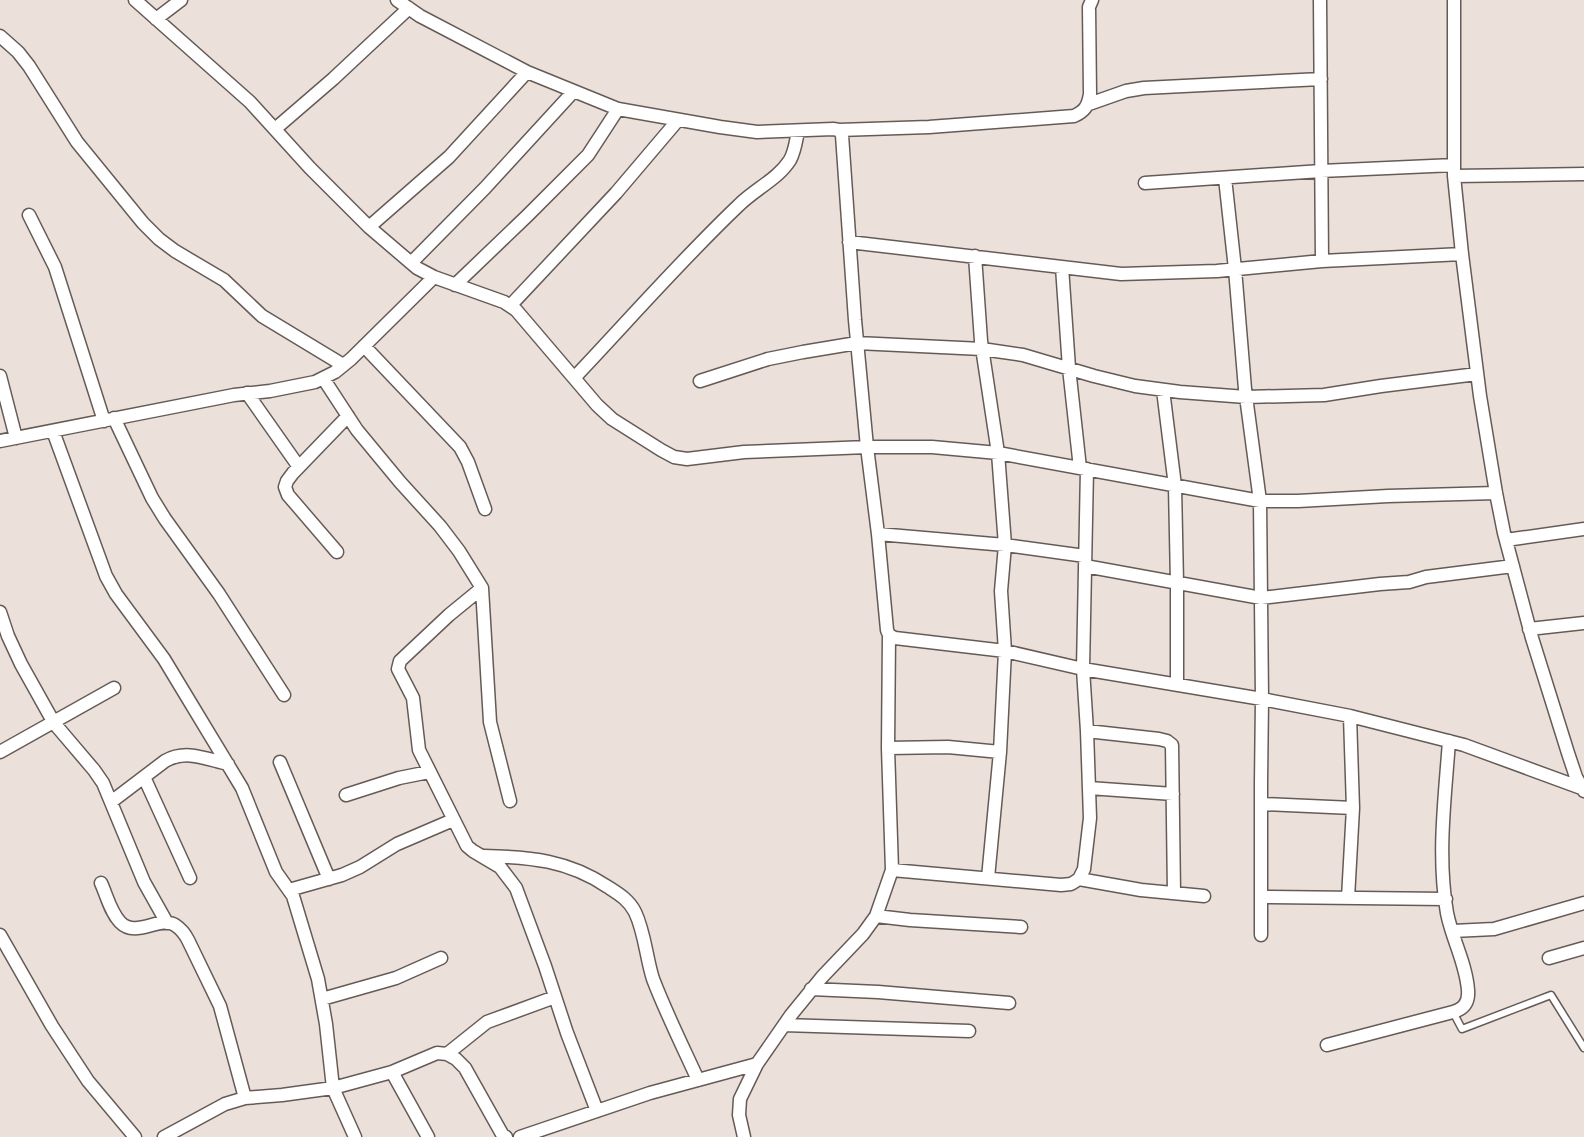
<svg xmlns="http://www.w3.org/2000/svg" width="1584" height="1137" viewBox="0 0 1584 1137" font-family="Roboto,sans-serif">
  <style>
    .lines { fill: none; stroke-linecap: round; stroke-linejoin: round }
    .service-casing { stroke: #655b56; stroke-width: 9 }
    .minor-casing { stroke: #655b56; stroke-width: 15 }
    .service { stroke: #fff; stroke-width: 6 }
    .minor { stroke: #fff; stroke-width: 12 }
  </style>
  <rect width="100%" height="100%" fill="#ece0da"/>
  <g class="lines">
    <g class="service-casing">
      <path id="service" d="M1453 1012 1462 1029 1551 995 1584 1048"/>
    </g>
    <g class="minor-casing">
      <path id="minor" d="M135 0 250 102 310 168 369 227 417 268 434 277 504 302 516 310 597 405 612 419 661 450 674 457 687 459 744 452 867 447H932L998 453 1260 501H1298L1388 496 1496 493
        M397 0 420 16 527 72 618 109 720 127 757 132 833 129 839 130 842 135 855 320 867 447 878 534 887 630 889 635 895 638 1005 651 1083 669 1262 699 1350 716 1464 745 1584 789
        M1320 0 1322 261
        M1454 0V176L1462 254 1480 396 1496 493 1504 533 1532 638 1568 753 1576 777 1584 791
        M156 19 181 0
        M0 36 18 52 29 66 77 142 143 223 159 239 175 251 224 280 262 316 343 365
        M1089 104 1126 91 1144 88 1321 79
        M275 129 333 79 409 8
        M839 130 929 127 1074 116C1085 111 1088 106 1090 94L1089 7 1092 0
        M1454 176 1584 174
        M1225 178 1235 269 1245 389 1260 501 1262 699 1261 783V935
        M1145 183 1321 171 1454 165
        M29 215 55 267 104 421
        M369 227 449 157 527 72
        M849 242 1121 274 1217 271 1322 261 1462 254
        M975 256 981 341 998 453 1005 545 1001 591 1005 651 1000 752 988 878
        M411 263 485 188 573 92
        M1062 267 1069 368 1080 468
        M455 285 527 216 588 155 618 109
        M510 306 616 193 678 120
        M364 346 460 447 468 462 485 509
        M0 376 16 438
        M323 378 357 430 400 482 440 526 459 551 482 588 490 722 510 801
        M574 378C629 320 681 260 739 205 755 189 778 179 790 160 795 151 796 141 798 131
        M700 381 768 359 803 352 857 343 982 349 1023 355 1094 376 1135 386 1180 392 1246 397 1324 395 1381 386 1477 374
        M1163 390 1175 486 1177 583V685
        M247 393 299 467
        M114 418 152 498 165 519 219 594 284 695
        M53 431 106 576 116 594 164 659 242 788 276 872 293 896 318 979 326 1024 333 1088 355 1137
        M0 441 234 395 270 391 315 382 335 372 351 359 434 277
        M878 534 1005 545 1085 556
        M1506 540 1584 529
        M337 552 288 495 285 487 287 481 293 473 348 416
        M1085 566 1261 598 1380 584 1409 582 1426 577 1513 566
        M482 588 449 615 400 661 398 669 413 698 419 750 467 846 473 851 500 867 516 888 545 966 567 1033 597 1111
        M0 612 8 636 21 664 54 723 94 770 103 783 144 882 167 923
        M1529 629 1584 623
        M1087 731 1159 739 1167 741 1172 745 1174 893
        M888 748 948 747 1000 752
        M0 752 114 688
        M280 762 329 879
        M144 777 190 878
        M1089 788 1173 794
        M346 795 399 778 429 772
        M111 802 165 761C186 749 206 759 228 764
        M1262 804 1353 808
        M484 856C530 857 568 860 608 887 619 894 629 900 635 912 645 933 646 957 653 979 666 1013 683 1047 698 1080
        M892 870 1061 885 1071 884 1079 879 1084 869 1090 818 1087 731 1083 669 1087 469
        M1079 879 1141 890 1204 896
        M101 883C107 896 110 911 120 922 136 939 160 915 175 925 181 929 185 934 188 940L220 1006 245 1098
        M289 890 342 875 360 867 397 844 453 820
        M1261 897 1446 899
        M1348 898 1353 808 1350 716
        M876 916 910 920 1021 927
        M1453 931 1494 929 1584 903
        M0 935 52 1026 88 1081 135 1137
        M1549 958 1584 948
        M811 989 878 992 1009 1003
        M322 999 396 978 441 958
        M784 1025 969 1031
        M1327 1045 1453 1012C1464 1009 1469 1002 1468 990 1466 963 1452 939 1447 913 1437 856 1445 798 1449 741
        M447 1054 487 1022 555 997
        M392 1072 428 1137
        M164 1137 225 1104 245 1098 282 1095 333 1088 392 1072 437 1053 447 1054 456 1059 465 1068 502 1134 506 1137
        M520 1137 650 1093 757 1064
        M744 1137 739 1115 740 1099 757 1064 791 1015 822 977 863 934 876 916 892 870 888 748 889 635"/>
    </g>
    <use href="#service" class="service"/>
    <use href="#minor" class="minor"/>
  </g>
</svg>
